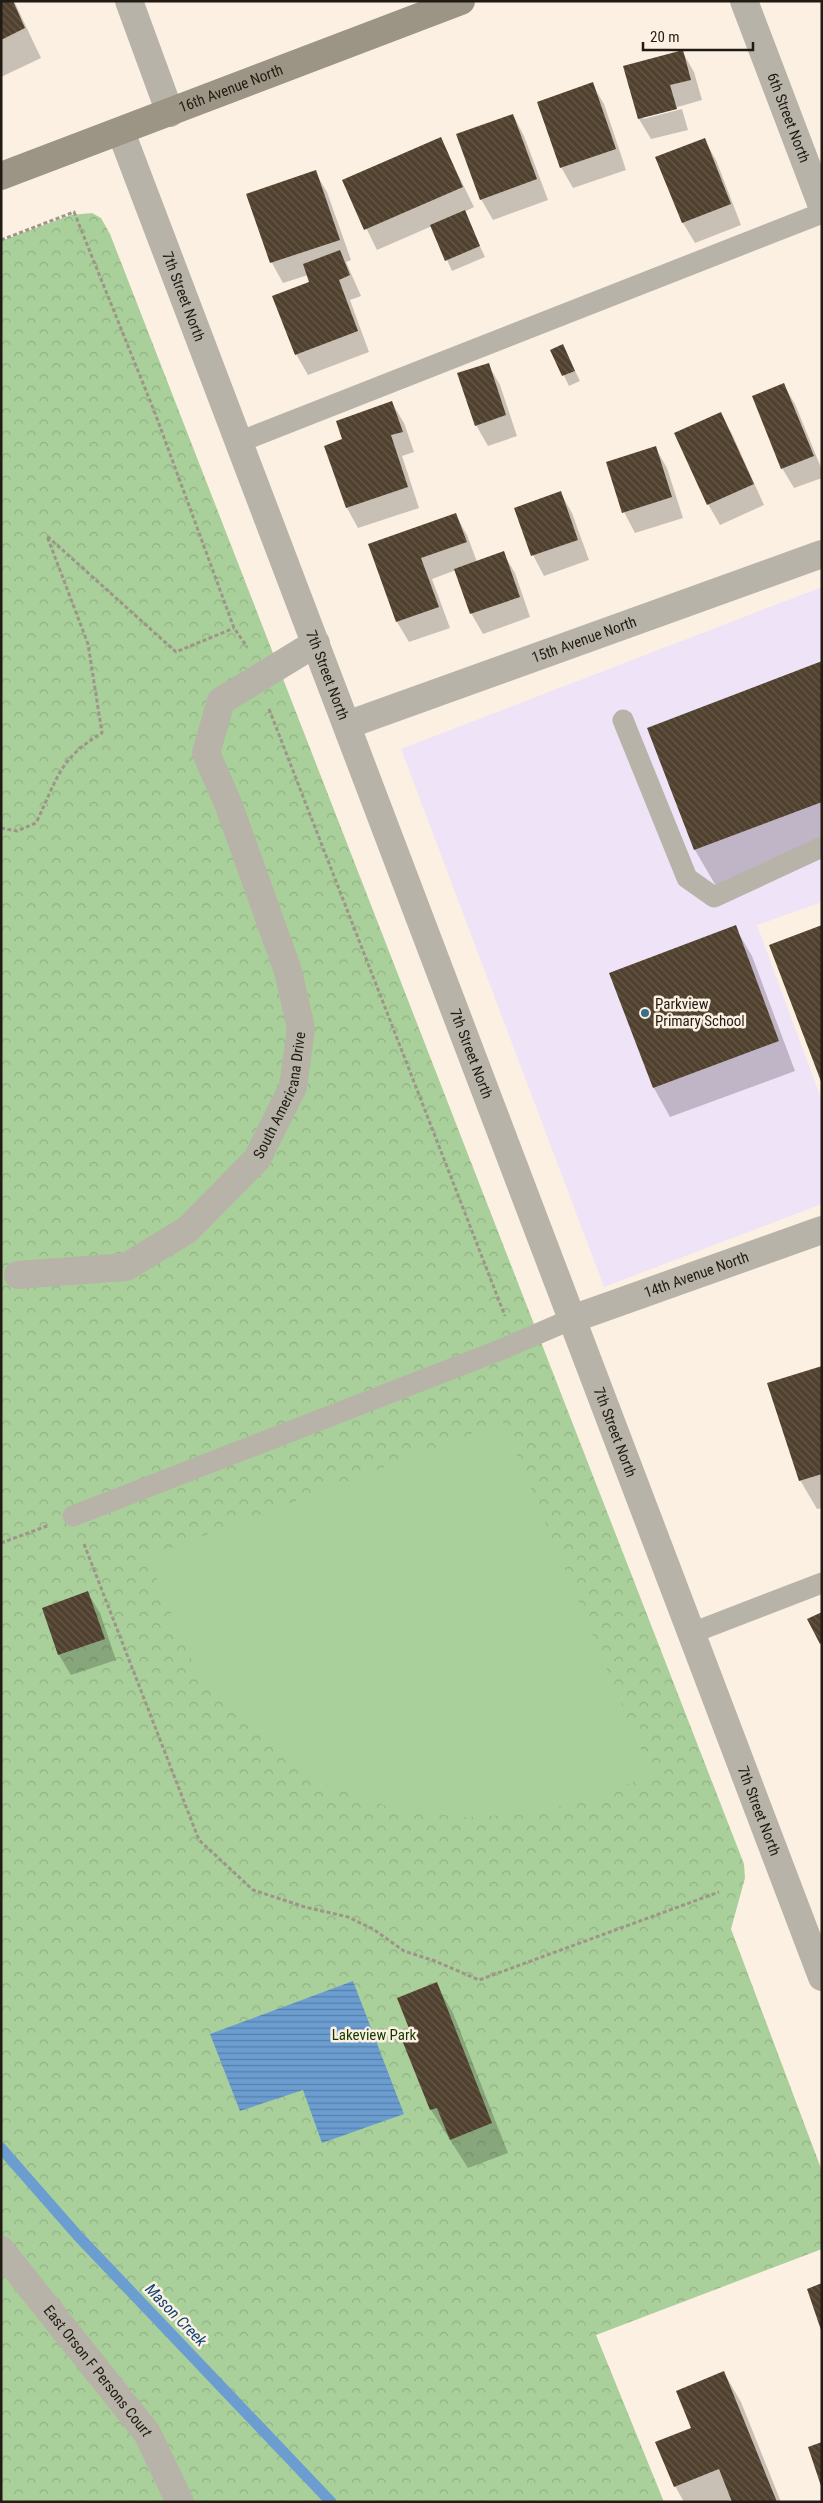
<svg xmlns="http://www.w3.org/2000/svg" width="823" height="2503" viewBox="0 0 823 2503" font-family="'Roboto Condensed',sans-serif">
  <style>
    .education { fill: #efe3f8 }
    .park { fill: url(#park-crowns) }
    .pitch { fill: #a9d09a }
    .water { fill: url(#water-rules) }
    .shadow { fill: #0003 }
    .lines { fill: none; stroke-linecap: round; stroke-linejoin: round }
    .stream { stroke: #6b9dd1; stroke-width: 11 }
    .building { fill: url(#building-back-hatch) }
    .path { stroke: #9e9489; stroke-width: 3; stroke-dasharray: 4 2.5; stroke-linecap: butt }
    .service { stroke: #b8b3a8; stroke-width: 21 }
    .minor { stroke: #b8b3a8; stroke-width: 28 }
    .tertiary { stroke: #b8b3a8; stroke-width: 28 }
    .secondary { stroke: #9c9484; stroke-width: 28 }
    .poi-dot { fill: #386f8a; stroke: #fcf0e3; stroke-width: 2 }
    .labels { text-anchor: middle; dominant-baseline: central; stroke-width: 5; stroke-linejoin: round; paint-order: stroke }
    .street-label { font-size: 15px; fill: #211b13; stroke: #fcf0e3 }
    .poi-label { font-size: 15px; fill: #211b13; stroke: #fcf0e3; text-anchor: start }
    .park-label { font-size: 15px; fill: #133b00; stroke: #fcf0e3 }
    .water-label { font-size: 16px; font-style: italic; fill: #0c4475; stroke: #fcf0e3 }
  </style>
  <defs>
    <pattern id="park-crowns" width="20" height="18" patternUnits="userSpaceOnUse" patternTransform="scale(1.25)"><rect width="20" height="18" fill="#a9d09a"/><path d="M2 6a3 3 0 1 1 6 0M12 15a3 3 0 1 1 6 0" fill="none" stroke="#91b284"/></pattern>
    <pattern id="water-rules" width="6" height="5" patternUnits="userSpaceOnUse" patternTransform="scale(1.25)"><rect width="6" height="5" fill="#6b9dd1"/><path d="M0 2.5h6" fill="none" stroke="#587fa8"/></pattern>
    <pattern id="building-back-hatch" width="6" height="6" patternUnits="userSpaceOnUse" patternTransform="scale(1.25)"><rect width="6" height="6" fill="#50402e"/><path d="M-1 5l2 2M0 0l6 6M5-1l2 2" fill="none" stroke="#66594a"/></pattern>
  </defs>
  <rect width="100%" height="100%" fill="#fcf0e3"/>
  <path class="education" d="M822 587V902L757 925 822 1101V1204L604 1287 401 749Z"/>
  <path class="park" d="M92 213 101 218 110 234 744 1864 745 1878 731 1929 822 2171V2249L596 2335 664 2502H1V241L71 215Z"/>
  <path class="pitch" d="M503 1422 651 1774 602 1795 531 1814 465 1817 400 1811 328 1785 272 1745 225 1702 191 1658 165 1600 148 1557Z"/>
  <path class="water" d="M353 1981 404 2114 322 2143 303 2090 240 2111 210 2034Z"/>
  <path class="shadow" d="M1 1H14L41 58 1 77Z
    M682 51 694 72 702 100 643 117V119L682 109 688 130 651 139 639 119 625 67Z
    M592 84 604 104 626 170 573 188 561 167Z
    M513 115 524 136 548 200 493 220 481 199Z
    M440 138 474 207 464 212 485 257 452 271 432 226 377 250 343 181Z
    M704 139 716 160 741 225 695 243 683 223 657 158Z
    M315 172 327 192 351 260 346 262 361 296 350 300 369 352 308 375 296 354 311 283 308 275 283 283 272 263 248 195Z
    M552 351 568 356 580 381 569 386Z
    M488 364 500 385 517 436 488 446 476 425Z
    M783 384 795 404 822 470V478L794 488 782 468Z
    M392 403 404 423 414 452 402 456 419 508 358 528 347 508 343 440Z
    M721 414 732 434 764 505 720 525 708 504Z
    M655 447 667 468 683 518 635 533 624 512Z
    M560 492 572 513 589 560 544 576 533 555Z
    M455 514 467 535 477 562 503 553 515 573 530 617 483 634 471 613 456 570 432 579 450 628 409 642 397 622 370 545Z
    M822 663V846L716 886 695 850 649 728Z
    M735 927 752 956 795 1071 670 1117 654 1088 611 974Z
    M822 1367V1508L817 1509 800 1480Z
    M88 1593 100 1613 116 1660 71 1675 59 1655 44 1608Z
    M436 1984 453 2013 508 2153 468 2168 431 2110 411 2032Z
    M724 2373 741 2402 781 2502H734L733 2499 725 2502H684L675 2486 693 2428Z"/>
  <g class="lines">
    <path class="stream" d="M1 2148 78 2236 331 2502"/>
  </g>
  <path class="building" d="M1 1H13L25 28 1 40Z
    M683 50 691 80 670 85 677 109 638 119 623 66Z
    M593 82 616 149 560 168 537 102Z
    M513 114 537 179 480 200 456 134Z
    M441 137 463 187 364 230 342 180Z
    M705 138 731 204 682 223 655 157Z
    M316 170 340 240 270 263 246 194Z
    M465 210 480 246 445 261 430 225Z
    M340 250 350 275 339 280 358 331 295 355 272 296 309 282 303 264Z
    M563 344 575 371 562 376 550 350Z
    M489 363 506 415 475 426 457 373Z
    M784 383 814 456 781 469 752 396Z
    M392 401 403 432 391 435 408 487 346 508 324 446 342 439 336 421Z
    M721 412 754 484 707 505 674 433Z
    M656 446 672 497 622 513 606 462Z
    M561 491 578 540 531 556 514 508Z
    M456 513 467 542 421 558 439 607 396 622 368 544Z
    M504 551 520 597 470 614 454 569Z
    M822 661V802L694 850 647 728Z
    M736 925 779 1041 653 1088 609 973Z
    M822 925V1084L769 945Z
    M822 1366V1474L799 1481 767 1383Z
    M88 1591 105 1639 58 1655 42 1608Z
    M822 1612V1643L820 1644 807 1619Z
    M437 1982 492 2123 450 2140 437 2108 430 2110 400 2035 410 2031 397 1998Z
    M822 2283V2330H821L807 2289Z
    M724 2371 777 2502H732L719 2469 674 2487 655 2442 691 2428 676 2391Z
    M822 2442V2486H821L808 2447Z"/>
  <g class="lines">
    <path class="path" d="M1 240 74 212 155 413 234 628 247 647
      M269 709 505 1316
      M1 828 17 831 36 823C57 780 58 759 102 733L88 644 47 536 176 652 234 628
      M1 1543 47 1526
      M84 1544 199 1840 253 1890 305 1907 348 1917 373 1929 404 1951 435 1961 479 1980 719 1892"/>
    <path class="service" d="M239 442 822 213
      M623 720 687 878 714 897 822 847
      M73 1516 500 1350 572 1319
      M692 1633 822 1583"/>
    <g class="minor">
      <path d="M129 1 170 113"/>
      <path id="s1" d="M121 132 822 1977"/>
      <path id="s2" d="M347 725 822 554"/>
      <path id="s3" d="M18 1275 126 1267 187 1230 257 1159 293 1087 301 1028 288 971 229 806 206 753 221 701 316 643"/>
      <path id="s4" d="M572 1319 822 1230"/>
      <path id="s5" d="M1 2250 147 2433 180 2502"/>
    </g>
    <path class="tertiary" id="s6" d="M744 1 822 206"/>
    <path class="secondary" id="s7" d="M1 176 461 1"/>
  </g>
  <circle class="poi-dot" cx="645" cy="1013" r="5"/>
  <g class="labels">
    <g class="street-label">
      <text stroke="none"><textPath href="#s7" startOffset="246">16th Avenue North</textPath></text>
      <text stroke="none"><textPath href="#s6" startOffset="125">6th Street North</textPath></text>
      <text stroke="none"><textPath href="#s1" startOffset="176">7th Street North</textPath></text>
      <text stroke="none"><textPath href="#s2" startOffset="252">15th Avenue North</textPath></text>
      <text stroke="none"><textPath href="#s1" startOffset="581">7th Street North</textPath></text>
      <text stroke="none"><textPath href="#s1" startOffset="986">7th Street North</textPath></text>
      <text stroke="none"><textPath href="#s3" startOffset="348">South Americana Drive</textPath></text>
      <text stroke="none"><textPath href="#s4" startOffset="132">14th Avenue North</textPath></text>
      <text stroke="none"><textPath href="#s1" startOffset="1391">7th Street North</textPath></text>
      <text stroke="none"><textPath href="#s1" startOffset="1796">7th Street North</textPath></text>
      <text stroke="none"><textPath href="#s5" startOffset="155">East Orson F Persons Court</textPath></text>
    </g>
    <g class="poi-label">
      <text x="655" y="1004">Parkview<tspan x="655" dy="17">Primary School</tspan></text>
    </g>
    <g class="park-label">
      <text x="374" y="2035">Lakeview Park</text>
    </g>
    <g class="water-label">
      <text transform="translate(176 2315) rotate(46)">Mason Creek</text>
    </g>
  </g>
  <rect width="823" height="2503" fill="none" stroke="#211b13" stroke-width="5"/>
  <path d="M643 42v8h110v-8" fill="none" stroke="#211b13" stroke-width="2.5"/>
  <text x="650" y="42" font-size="15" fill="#211b13" stroke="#fcf0e3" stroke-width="4" paint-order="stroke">20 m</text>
</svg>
